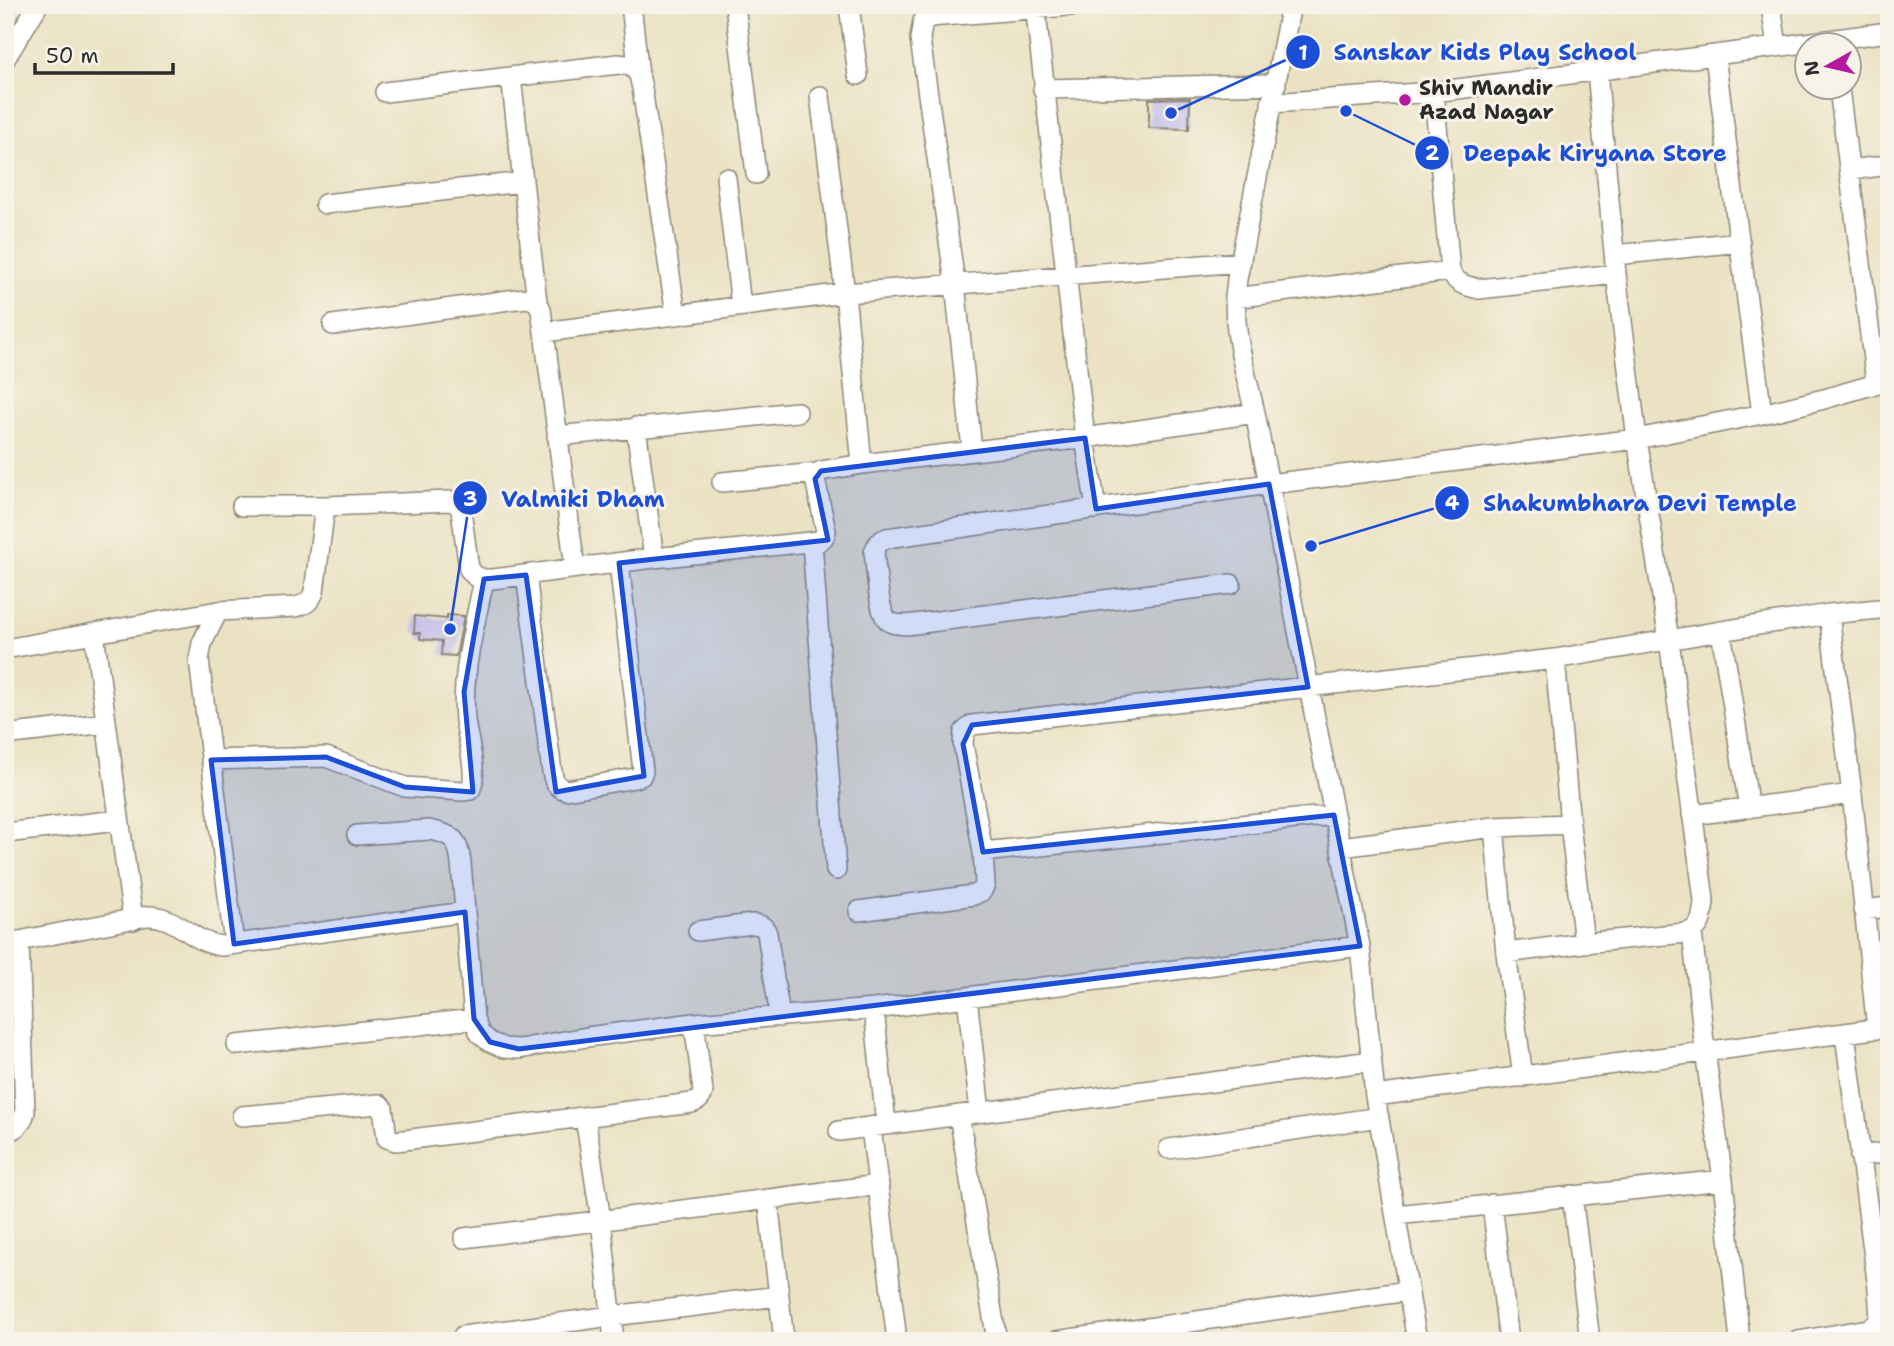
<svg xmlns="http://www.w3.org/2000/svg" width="1894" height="1346" viewBox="0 0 1894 1346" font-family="'Shantell Sans',sans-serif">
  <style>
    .building { fill: #c1bbe8 }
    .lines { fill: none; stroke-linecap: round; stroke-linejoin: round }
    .minor-casing { stroke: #8b8677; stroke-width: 22 }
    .minor { stroke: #fff; stroke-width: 19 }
    .marked { fill: #1d4ed8; fill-opacity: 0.2; stroke: #1d4ed8; stroke-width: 5; stroke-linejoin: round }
    .poi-dot { fill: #b5179e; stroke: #f7f3e8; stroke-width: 2.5 }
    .labels { text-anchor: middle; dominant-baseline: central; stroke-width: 6; stroke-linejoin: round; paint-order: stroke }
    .poi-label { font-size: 21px; font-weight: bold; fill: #2b2b2b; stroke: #f7f3e8; text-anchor: start }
    .leader { fill: none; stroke: #1d4ed8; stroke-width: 2.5 }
    .callout-dot { fill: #1d4ed8; stroke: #f7f3e8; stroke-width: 2.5 }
    .mark-label { font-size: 21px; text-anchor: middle; font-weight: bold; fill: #fff }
    .callout-label { font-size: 23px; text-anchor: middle; font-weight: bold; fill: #1d4ed8; stroke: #f7f3e8; stroke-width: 6; stroke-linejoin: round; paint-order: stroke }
  </style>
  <rect width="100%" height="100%" fill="#f7f3e8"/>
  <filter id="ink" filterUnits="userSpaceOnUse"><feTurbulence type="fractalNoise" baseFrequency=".0143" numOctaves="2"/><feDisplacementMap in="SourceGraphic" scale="14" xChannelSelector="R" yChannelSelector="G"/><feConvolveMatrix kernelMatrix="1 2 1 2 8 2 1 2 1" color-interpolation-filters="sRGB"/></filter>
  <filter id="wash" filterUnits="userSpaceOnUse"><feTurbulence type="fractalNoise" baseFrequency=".00686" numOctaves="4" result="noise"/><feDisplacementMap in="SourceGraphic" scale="28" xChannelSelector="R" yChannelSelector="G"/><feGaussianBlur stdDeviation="1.57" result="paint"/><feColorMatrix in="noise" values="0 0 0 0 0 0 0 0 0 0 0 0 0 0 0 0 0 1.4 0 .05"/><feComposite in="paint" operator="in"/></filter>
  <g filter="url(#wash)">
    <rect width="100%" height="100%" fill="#ebe2c3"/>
    <g id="blocks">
      <path class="building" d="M1190 98 1189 129 1149 128V99Z
        M447 615 464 616 456 656 441 655 442 641 420 639V633H414L415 616 447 619Z"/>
    </g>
  </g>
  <g filter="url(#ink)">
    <use href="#blocks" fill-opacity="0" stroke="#8b8677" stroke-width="2"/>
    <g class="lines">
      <g class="minor-casing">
        <path id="minor" d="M631 5 639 75
          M735 5 756 174
          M849 5 858 75
          M1035 5 1085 438 1096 509
          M1291 5 1237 279C1230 327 1245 368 1255 413L1360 946 1375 1096 1417 1341
          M1771 5 1777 47
          M1715 56 1762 414
          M5 59 38 5
          M511 77 537 302
          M1839 88 1876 383
          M1043 89 1276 84
          M385 92 618 64 632 66 639 75 642 88 676 315
          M1434 92 1450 271C1456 284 1466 286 1479 289L1616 274
          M820 96 845 293 1241 262
          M1271 103 1434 92 1889 32
          M1850 170 1889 165
          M726 178 741 306
          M325 204 523 182
          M1615 255 1740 242
          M1234 298 1450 271
          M333 325 516 299 529 298 537 302 541 309 544 332 575 568
          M544 332 845 293 862 464
          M636 427 654 558
          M557 436 797 412
          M972 451 955 283 920 39 923 21 931 17 942 16 1081 5
          M722 482 817 473
          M242 506H325L451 501 457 504 461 510 469 569 475 576 484 579H493L654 558 819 541 824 537 826 531 815 479 817 473 821 471 862 464 1085 438 1255 413
          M812 542 836 870
          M526 575 552 772C554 782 556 787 566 790L635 778 641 776 643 771 619 563
          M1231 584 906 625C898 624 891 625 886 618 878 608 876 566 874 552 877 544 879 541 887 538L1269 484 1637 439 1762 414 1824 399 1889 380
          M218 611 202 643 199 660 234 944
          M1829 614 1852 794 1877 1029
          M1721 631 1749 808
          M94 633 133 920
          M5 649 218 611 296 607C306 604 310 602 314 592L325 506
          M1555 659 1570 824 1584 943
          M5 735 106 723
          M211 760 326 757 405 787 462 791 470 790C479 777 467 737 465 720 461 673 475 625 484 579
          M1692 815 1852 794
          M1494 827 1506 953 1523 1077
          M5 833 118 820
          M357 835 429 830C453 834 458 839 461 863L474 1019 480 1034 490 1042 504 1048 519 1049 587 1037 694 1023 874 1009 1360 946
          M1341 847 1494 827 1570 824
          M983 852 963 744 964 732 972 725 1555 659 1721 631 1829 614 1889 608
          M1863 910 1889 907
          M859 911 974 895 982 891 985 884 983 852 1334 815
          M698 931 752 924C760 925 764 925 767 933L780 1017
          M1692 932 1705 1051 1723 1180 1740 1341
          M5 942 19 941 147 916C178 915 191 943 222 946L465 912
          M1506 953 1584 943 1685 933C1702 930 1703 915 1704 900L1669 640 1637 439 1616 274 1597 71
          M967 997 980 1112
          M874 1009 886 1124
          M237 1045 474 1019
          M1375 1096 1889 1027
          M959 1115 997 1341
          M242 1116 379 1104 383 1108 387 1138 396 1141 692 1103C699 1101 702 1098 703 1091L694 1023
          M585 1117 601 1220 614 1341
          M871 1127 897 1341
          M839 1131 1372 1061
          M5 1132C17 1129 22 1124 25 1112L19 941
          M1169 1149 1379 1117
          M1860 1156 1889 1152
          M1572 1195 1590 1341
          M768 1199 784 1341
          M1492 1204 1509 1341
          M1396 1215 1723 1180
          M464 1238 879 1185
          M463 1336 612 1316 779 1296
          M1056 1341 1408 1291
          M1798 1341 1868 1329 1874 1326 1880 1319 1878 1288 1845 1034"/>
      </g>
      <use href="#minor" class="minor"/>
    </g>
  </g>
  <path class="marked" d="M1085 438 1096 509 1269 484 1308 687 972 725 963 744 983 852 1334 815 1360 946 519 1049 490 1042 474 1019 465 912 234 944 211 760 326 757 405 787 473 792 464 692 484 579 526 575 556 792 644 776 619 563 828 540 815 479 821 471Z"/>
  <circle class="poi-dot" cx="1405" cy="100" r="7"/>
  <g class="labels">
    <g class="poi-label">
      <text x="1419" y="88">Shiv Mandir<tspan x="1419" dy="24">Azad Nagar</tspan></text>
    </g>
  </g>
  <path class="leader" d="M1171 113L1303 52M1346 111L1432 153M450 629L470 498M1311 546L1452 503"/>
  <g class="callout-dot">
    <circle cx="1171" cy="113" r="7"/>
    <circle cx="1346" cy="111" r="7"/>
    <circle cx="450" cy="629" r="7"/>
    <circle cx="1311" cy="546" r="7"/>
    <circle cx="1303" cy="52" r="18"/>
    <circle cx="1432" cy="153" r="18"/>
    <circle cx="470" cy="498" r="18"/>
    <circle cx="1452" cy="503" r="18"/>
  </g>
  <g class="mark-label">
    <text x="1303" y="60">1</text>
    <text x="1432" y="160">2</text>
    <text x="470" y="506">3</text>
    <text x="1452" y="510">4</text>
  </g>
  <g class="callout-label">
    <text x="1485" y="60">Sanskar Kids Play School</text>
    <text x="1595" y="161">Deepak Kiryana Store</text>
    <text x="583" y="507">Valmiki Dham</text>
    <text x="1640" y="511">Shakumbhara Devi Temple</text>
  </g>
  <rect width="1894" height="1346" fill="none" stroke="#f7f3e8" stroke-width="28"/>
  <g transform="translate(1828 66) rotate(262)"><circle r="33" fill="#f7f3e8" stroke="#a5a39c" stroke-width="2"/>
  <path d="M0-5L12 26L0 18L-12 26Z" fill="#b5179e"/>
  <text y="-10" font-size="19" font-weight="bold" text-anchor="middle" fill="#2b2b2b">N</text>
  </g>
  <path d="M35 63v10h138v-10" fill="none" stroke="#2b2b2b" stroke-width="3.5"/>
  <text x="46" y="63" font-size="21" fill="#2b2b2b" stroke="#f7f3e8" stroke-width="5" paint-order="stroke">50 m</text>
</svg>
